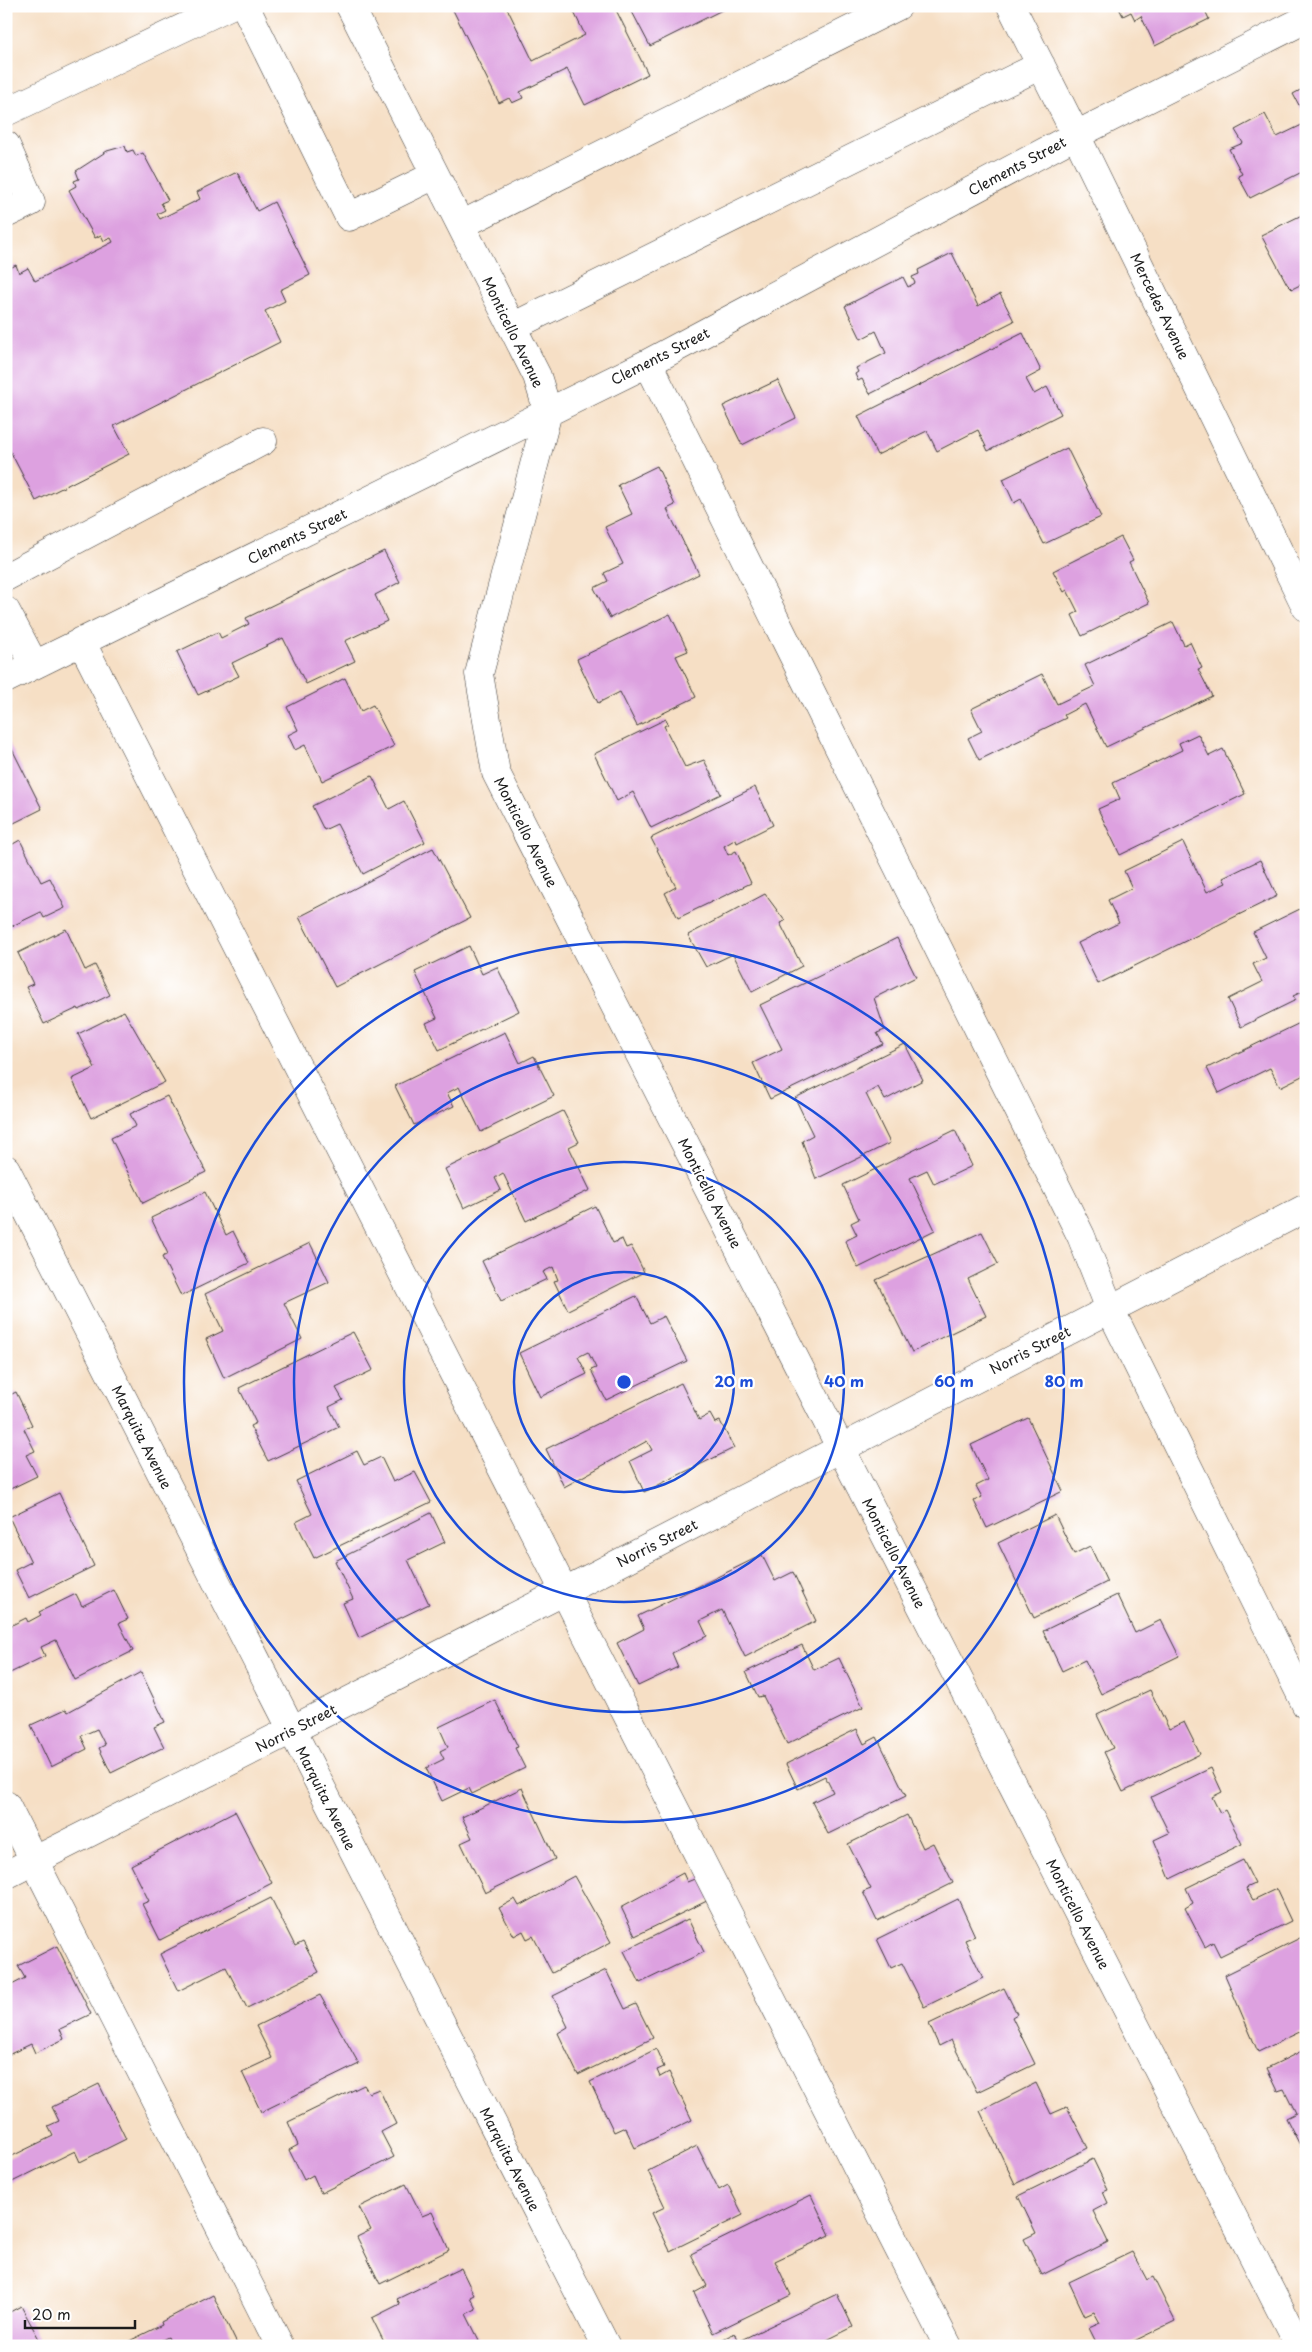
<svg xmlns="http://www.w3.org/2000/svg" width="1312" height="2352" viewBox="0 0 1312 2352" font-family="'Playpen Sans',sans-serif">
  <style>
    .building { fill: #dda1e0 }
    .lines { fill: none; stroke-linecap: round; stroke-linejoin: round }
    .minor-casing { stroke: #3d3935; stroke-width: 29 }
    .minor { stroke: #fff; stroke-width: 28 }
    .ring { fill: none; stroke: #1d4ed8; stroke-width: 2.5 }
    .labels { text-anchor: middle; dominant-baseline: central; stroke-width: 4.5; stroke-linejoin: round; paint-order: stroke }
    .street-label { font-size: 14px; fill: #1c1c1c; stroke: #fff }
    .centre { fill: #1d4ed8; stroke: #fff; stroke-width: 2.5 }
    .ring-label { font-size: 15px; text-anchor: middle; font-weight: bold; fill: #1d4ed8; stroke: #fff; stroke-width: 4.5; stroke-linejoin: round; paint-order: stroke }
  </style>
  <rect width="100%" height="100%" fill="#fff"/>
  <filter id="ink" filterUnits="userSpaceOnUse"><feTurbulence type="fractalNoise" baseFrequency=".02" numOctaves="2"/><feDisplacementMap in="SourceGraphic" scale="10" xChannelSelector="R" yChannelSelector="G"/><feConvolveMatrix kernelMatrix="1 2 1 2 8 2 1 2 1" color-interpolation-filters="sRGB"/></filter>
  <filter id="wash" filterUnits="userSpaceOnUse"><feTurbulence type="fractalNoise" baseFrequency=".0096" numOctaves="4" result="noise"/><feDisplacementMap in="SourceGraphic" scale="20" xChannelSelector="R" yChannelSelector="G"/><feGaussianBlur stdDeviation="1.12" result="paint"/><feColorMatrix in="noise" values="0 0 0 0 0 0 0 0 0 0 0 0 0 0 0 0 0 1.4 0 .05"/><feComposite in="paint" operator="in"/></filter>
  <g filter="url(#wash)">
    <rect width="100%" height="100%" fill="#f6dfc5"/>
    <g id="blocks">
      <path class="building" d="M451 6H506L533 61 585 35 571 6H614L648 74 585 105 567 69 520 92 523 98 512 103 509 98 499 103Z
        M629 6H730L650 46Z
        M1118 6H1203L1209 19 1155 46 1141 16 1135 20 1131 12 1123 16Z
        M1306 87V118L1293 94Z
        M1265 114 1277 137 1306 123V170L1250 198 1238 176 1242 174 1229 149 1243 143 1235 130Z
        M125 146 127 152 133 150 136 156 143 153 168 200 161 203 165 210 157 214 160 219 200 199 197 192 237 172 257 211 274 202 310 275 280 290 285 301 265 311 280 342 114 426 129 454 36 501 6 443V270L16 265 19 273 28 268 35 281 113 242 111 238 104 241 101 235 95 238 69 190 76 186 74 181 79 179 76 171 107 151Z
        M1306 213V282L1292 289 1287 284 1261 235Z
        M952 253 978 306 1000 294 1014 321 870 394 862 379 858 381 855 374 858 372 856 368 886 353 876 331 861 339 845 306 903 277 908 287 915 283 912 277 919 274 918 270Z
        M1023 333 1041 371 1026 379 1034 394 1047 387 1061 414 988 451 978 430 937 451 927 431 877 455 858 416Z
        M778 380 796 418 742 445 723 406Z
        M1067 448 1101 517 1044 544 1021 499 1014 503 1003 479Z
        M657 466 675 505 667 509 699 574 610 618 594 588 608 581 604 573 623 564 605 527 632 514 618 485Z
        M1121 537 1133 560 1129 562 1149 603 1082 636 1072 615 1078 612 1067 590 1064 592 1053 571Z
        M384 551 400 582 375 595 387 621 345 641 355 661 306 684 283 638 232 663 239 676 198 695 177 652 218 632 221 638 249 624 246 618Z
        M670 614 688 651 676 656 696 697 637 726 620 692 598 703 577 659Z
        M1173 622 1184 645 1190 642 1202 668 1198 669 1212 696 1106 747 1085 704 1064 715 1066 718 979 760 968 738 982 731 971 709 1042 674 1057 704 1095 686 1085 665Z
        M345 678 361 711 373 705 394 746 322 781 305 745 295 750 288 735 298 730 287 707Z
        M666 719 668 724 664 726 685 767 704 760 721 794 651 828 633 792 617 801 594 754Z
        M1198 734 1209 756 1223 749 1245 794 1120 855 1098 809 1120 799 1113 783 1182 750 1179 743Z
        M9 743 42 809 6 827V745Z
        M372 776 389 809 404 801 425 842 363 874 337 824 324 830 312 806Z
        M755 787 773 825 737 843 736 839 724 846 728 855 736 851 751 883 678 918 665 893 676 887 651 838Z
        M20 840 41 882 50 878 65 908 44 918 41 912 6 929V848Z
        M1183 842 1207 892 1226 883 1223 878 1260 860 1277 896 1098 984 1078 943 1119 923 1108 900 1132 888 1124 871Z
        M433 848 470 918 335 987 299 917Z
        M765 894 785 921 780 923 802 966 752 992 733 954 706 967 688 935Z
        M1300 909 1306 919V990L1293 996 1296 1000 1241 1027 1228 999 1262 982 1253 964 1266 958 1253 932Z
        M66 929 85 970 95 965 110 995 79 1010 78 1008 44 1024 26 987 33 984 18 953Z
        M897 938 916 977 874 998 885 1030 877 1033 883 1044 770 1099 753 1063 782 1049 760 1005Z
        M469 946 482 974 497 967 519 1011 439 1050 426 1023 437 1018 415 972Z
        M124 1011 165 1082 91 1118 72 1079 95 1068 78 1034Z
        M1306 1020V1074L1280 1087 1270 1068 1219 1093 1207 1068Z
        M505 1032 520 1063 534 1056 554 1096 481 1132 459 1087 447 1093 454 1106 414 1125 395 1086Z
        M905 1044 923 1080 885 1100 878 1087 866 1094 890 1143 816 1179 802 1141 813 1135 795 1098Z
        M167 1096 206 1172 143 1203 111 1138 136 1126 130 1114Z
        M563 1111 579 1142 569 1147 590 1190 526 1221 503 1173 495 1178 501 1190 464 1208 445 1169Z
        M955 1130 972 1166 934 1184 927 1170 910 1178 935 1230 858 1268 845 1241 857 1235 851 1223 859 1219 843 1185Z
        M205 1192 226 1235 233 1231 249 1263 181 1296 162 1257 168 1254 151 1218Z
        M595 1206 613 1243 622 1239 626 1248 631 1246 644 1272 568 1310 554 1281 558 1280 553 1267 543 1272 547 1279 501 1301 482 1261Z
        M982 1232 998 1264 968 1279 986 1316 912 1352 876 1280Z
        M310 1243 329 1282 284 1303 302 1339 224 1378 206 1339 223 1331 205 1294Z
        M636 1296 650 1323 664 1316 687 1361 606 1400 591 1370 596 1368 588 1352 578 1357 587 1374 540 1397 519 1353Z
        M353 1332 373 1370 336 1388 343 1400 329 1407 339 1427 268 1461 250 1426 256 1423 239 1388Z
        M681 1383 699 1420 710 1414 715 1423 720 1421 734 1448 644 1492 630 1461 652 1450 647 1441 564 1487 546 1449Z
        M16 1392 32 1425 24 1429 35 1451 26 1455 37 1476 6 1491V1397Z
        M1028 1418 1063 1491 987 1528 974 1501 982 1497 976 1486 988 1480 971 1445Z
        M357 1451 364 1465 381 1457 393 1482 415 1472 431 1502 314 1558 296 1522 312 1514 296 1481Z
        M59 1493 94 1566 29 1598 15 1570 31 1562 9 1517Z
        M431 1513 445 1542 408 1560 429 1604 359 1638 343 1603 353 1599 335 1561Z
        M1055 1515 1074 1554 1090 1546 1107 1582 1034 1618 998 1543Z
        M762 1555 775 1581 793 1572 816 1621 745 1657 722 1610 700 1621 707 1636 672 1653 678 1667 638 1686 617 1643 644 1629 638 1616Z
        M114 1590 128 1619 119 1623 133 1651 75 1680 56 1640 41 1647 45 1656 10 1673 6 1666V1628L26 1618 28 1622 41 1615 39 1612 76 1594 82 1606Z
        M1117 1595 1135 1633 1161 1620 1179 1656 1101 1694 1085 1660 1062 1671 1043 1631Z
        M802 1645 814 1670 839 1658 863 1707 787 1744 763 1696 758 1697 746 1672Z
        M141 1672 165 1722 154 1727 164 1747 111 1773 99 1748 105 1745 97 1729 81 1736 87 1749 51 1767 31 1725 66 1709 68 1712Z
        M1150 1690 1169 1729 1184 1722 1200 1754 1123 1792 1104 1752 1113 1748 1097 1715Z
        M495 1700 518 1747 515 1748 525 1768 472 1794 469 1788 442 1801 426 1768 444 1759 440 1751 448 1747 439 1727Z
        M857 1729 864 1744 877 1737 906 1796 828 1834 812 1802 833 1792 825 1776 798 1789 786 1764Z
        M1211 1768 1222 1792 1212 1797 1220 1813 1225 1810 1242 1844 1170 1879 1154 1840 1169 1833 1151 1797Z
        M522 1788 555 1859 485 1893 461 1843 472 1838 462 1817Z
        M235 1811 272 1883 160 1940 142 1904 149 1901 131 1865Z
        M907 1815 923 1848 933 1843 953 1883 877 1921 863 1892 871 1889 848 1844Z
        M1243 1860 1255 1884 1246 1888 1253 1900 1276 1889 1291 1921 1220 1956 1213 1942 1205 1947 1185 1908 1193 1903 1186 1888Z
        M683 1873 687 1882 702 1876 713 1898 635 1936 621 1907Z
        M574 1876 611 1942 552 1973 533 1936 527 1939 523 1931 514 1936 499 1908 515 1899 519 1906Z
        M271 1898 295 1946 303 1942 319 1972 247 2008 226 1967 178 1991 160 1954Z
        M958 1899 975 1936 965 1940 983 1978 924 2007 902 1963 891 1968 877 1939Z
        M688 1919 704 1952 640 1983 624 1951Z
        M1302 1937 1306 1945V2029L1258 2052 1225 1975Z
        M57 1946 91 2014 60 2029 64 2039 35 2053 31 2044 6 2056V1985L8 1987 25 1978 18 1966Z
        M606 1970 625 2009 636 2004 653 2038 578 2075 558 2033 568 2027 553 1996Z
        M1004 1988 1017 2014 1012 2017 1035 2064 977 2092 951 2040 939 2046 929 2024Z
        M320 1995 359 2064 261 2112 242 2072 272 2058 256 2026Z
        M656 2049 664 2067 657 2070 660 2077 669 2072 692 2120 635 2148 625 2127 614 2132 590 2082Z
        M1306 2049V2145L1301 2147 1286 2118 1296 2113 1284 2089 1278 2091 1267 2068Z
        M1036 2083 1051 2114 1067 2107 1088 2148 1015 2184 980 2111Z
        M99 2084 126 2139 80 2162 75 2151 6 2185V2159L53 2136 48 2126 59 2121 52 2107Z
        M364 2085 369 2093 379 2089 396 2124 381 2132 394 2157 321 2193 313 2175 304 2180 289 2150 298 2145 288 2122Z
        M697 2146 719 2190 728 2185 743 2215 670 2251 652 2213 665 2207 648 2171Z
        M1093 2159 1108 2190 1103 2192 1108 2203 1093 2211 1108 2242 1042 2275 1024 2239 1036 2233 1018 2196Z
        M406 2184 422 2216 432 2212 449 2250 380 2284 357 2237 371 2230 359 2207Z
        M811 2195 830 2235 775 2261 791 2295 713 2333 694 2293 707 2286 691 2254Z
        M1132 2252 1147 2280 1153 2277 1175 2321 1124 2346H1098L1089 2328 1100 2323 1094 2312 1085 2316 1069 2282Z
        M461 2268 474 2295 470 2297 476 2309 466 2314 479 2340 467 2346H386L372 2318 400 2304 397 2299Z
        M837 2294 853 2327 815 2346H724L721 2340 735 2333 739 2341Z
        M213 2295 238 2346H172L168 2337 150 2346H119L162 2325 161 2322Z
        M6 2305 10 2312 21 2306 39 2339 25 2346H6Z"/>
    </g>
  </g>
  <g filter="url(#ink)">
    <use href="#blocks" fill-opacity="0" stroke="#3d3935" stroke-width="1"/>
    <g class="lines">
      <g class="minor-casing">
        <path id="minor" d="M245 6 349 217 435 175
          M350 6 537 376 548 412 479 674 496 773 1299 2346
          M1011 6 1076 135 1306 607
          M6 112 229 6
          M6 145 31 202 6 214
          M461 225 898 6
          M512 327 1041 65
          M648 363 1081 1236 1110 1309 1306 1705
          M6 577 263 441
          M6 611 34 664
          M81 641 948 2346
          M6 679 648 363 1076 135 1306 19
          M6 1169 606 2346
          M6 1805 280 2346
          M6 1875 563 1592 1306 1208"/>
      </g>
      <use href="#minor" class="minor"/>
    </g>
  </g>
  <g class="ring">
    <circle cx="624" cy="1382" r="110"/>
    <circle cx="624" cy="1382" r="220"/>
    <circle cx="624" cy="1382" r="330"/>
    <circle cx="624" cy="1382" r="440"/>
  </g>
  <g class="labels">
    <g class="street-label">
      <text transform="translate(1017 166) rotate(-28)">Clements Street</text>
      <text transform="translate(1160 306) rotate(64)">Mercedes Avenue</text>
      <text transform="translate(513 332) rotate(64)">Monticello Avenue</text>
      <text transform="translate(660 356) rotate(-27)">Clements Street</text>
      <text transform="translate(297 536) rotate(-26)">Clements Street</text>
      <text transform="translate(526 832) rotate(63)">Monticello Avenue</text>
      <text transform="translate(710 1193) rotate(63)">Monticello Avenue</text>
      <text transform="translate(1030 1350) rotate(-27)">Norris Street</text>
      <text transform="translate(142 1437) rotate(63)">Marquita Avenue</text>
      <text transform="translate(657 1543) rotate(-27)">Norris Street</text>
      <text transform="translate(894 1553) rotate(63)">Monticello Avenue</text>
      <text transform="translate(296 1728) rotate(-27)">Norris Street</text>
      <text transform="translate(326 1798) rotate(63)">Marquita Avenue</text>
      <text transform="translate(1078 1914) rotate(63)">Monticello Avenue</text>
      <text transform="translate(510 2159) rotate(63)">Marquita Avenue</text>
    </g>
  </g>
  <circle cx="624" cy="1382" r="8" class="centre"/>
  <g class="ring-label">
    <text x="734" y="1387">20 m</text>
    <text x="844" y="1387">40 m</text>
    <text x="954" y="1387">60 m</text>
    <text x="1064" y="1387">80 m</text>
  </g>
  <rect width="1312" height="2352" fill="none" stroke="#fff" stroke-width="25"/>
  <path d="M25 2320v8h110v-8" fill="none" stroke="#1c1c1c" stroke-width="2.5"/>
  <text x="32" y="2320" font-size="15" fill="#1c1c1c" stroke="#ffffff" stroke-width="4" paint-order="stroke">20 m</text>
</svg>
